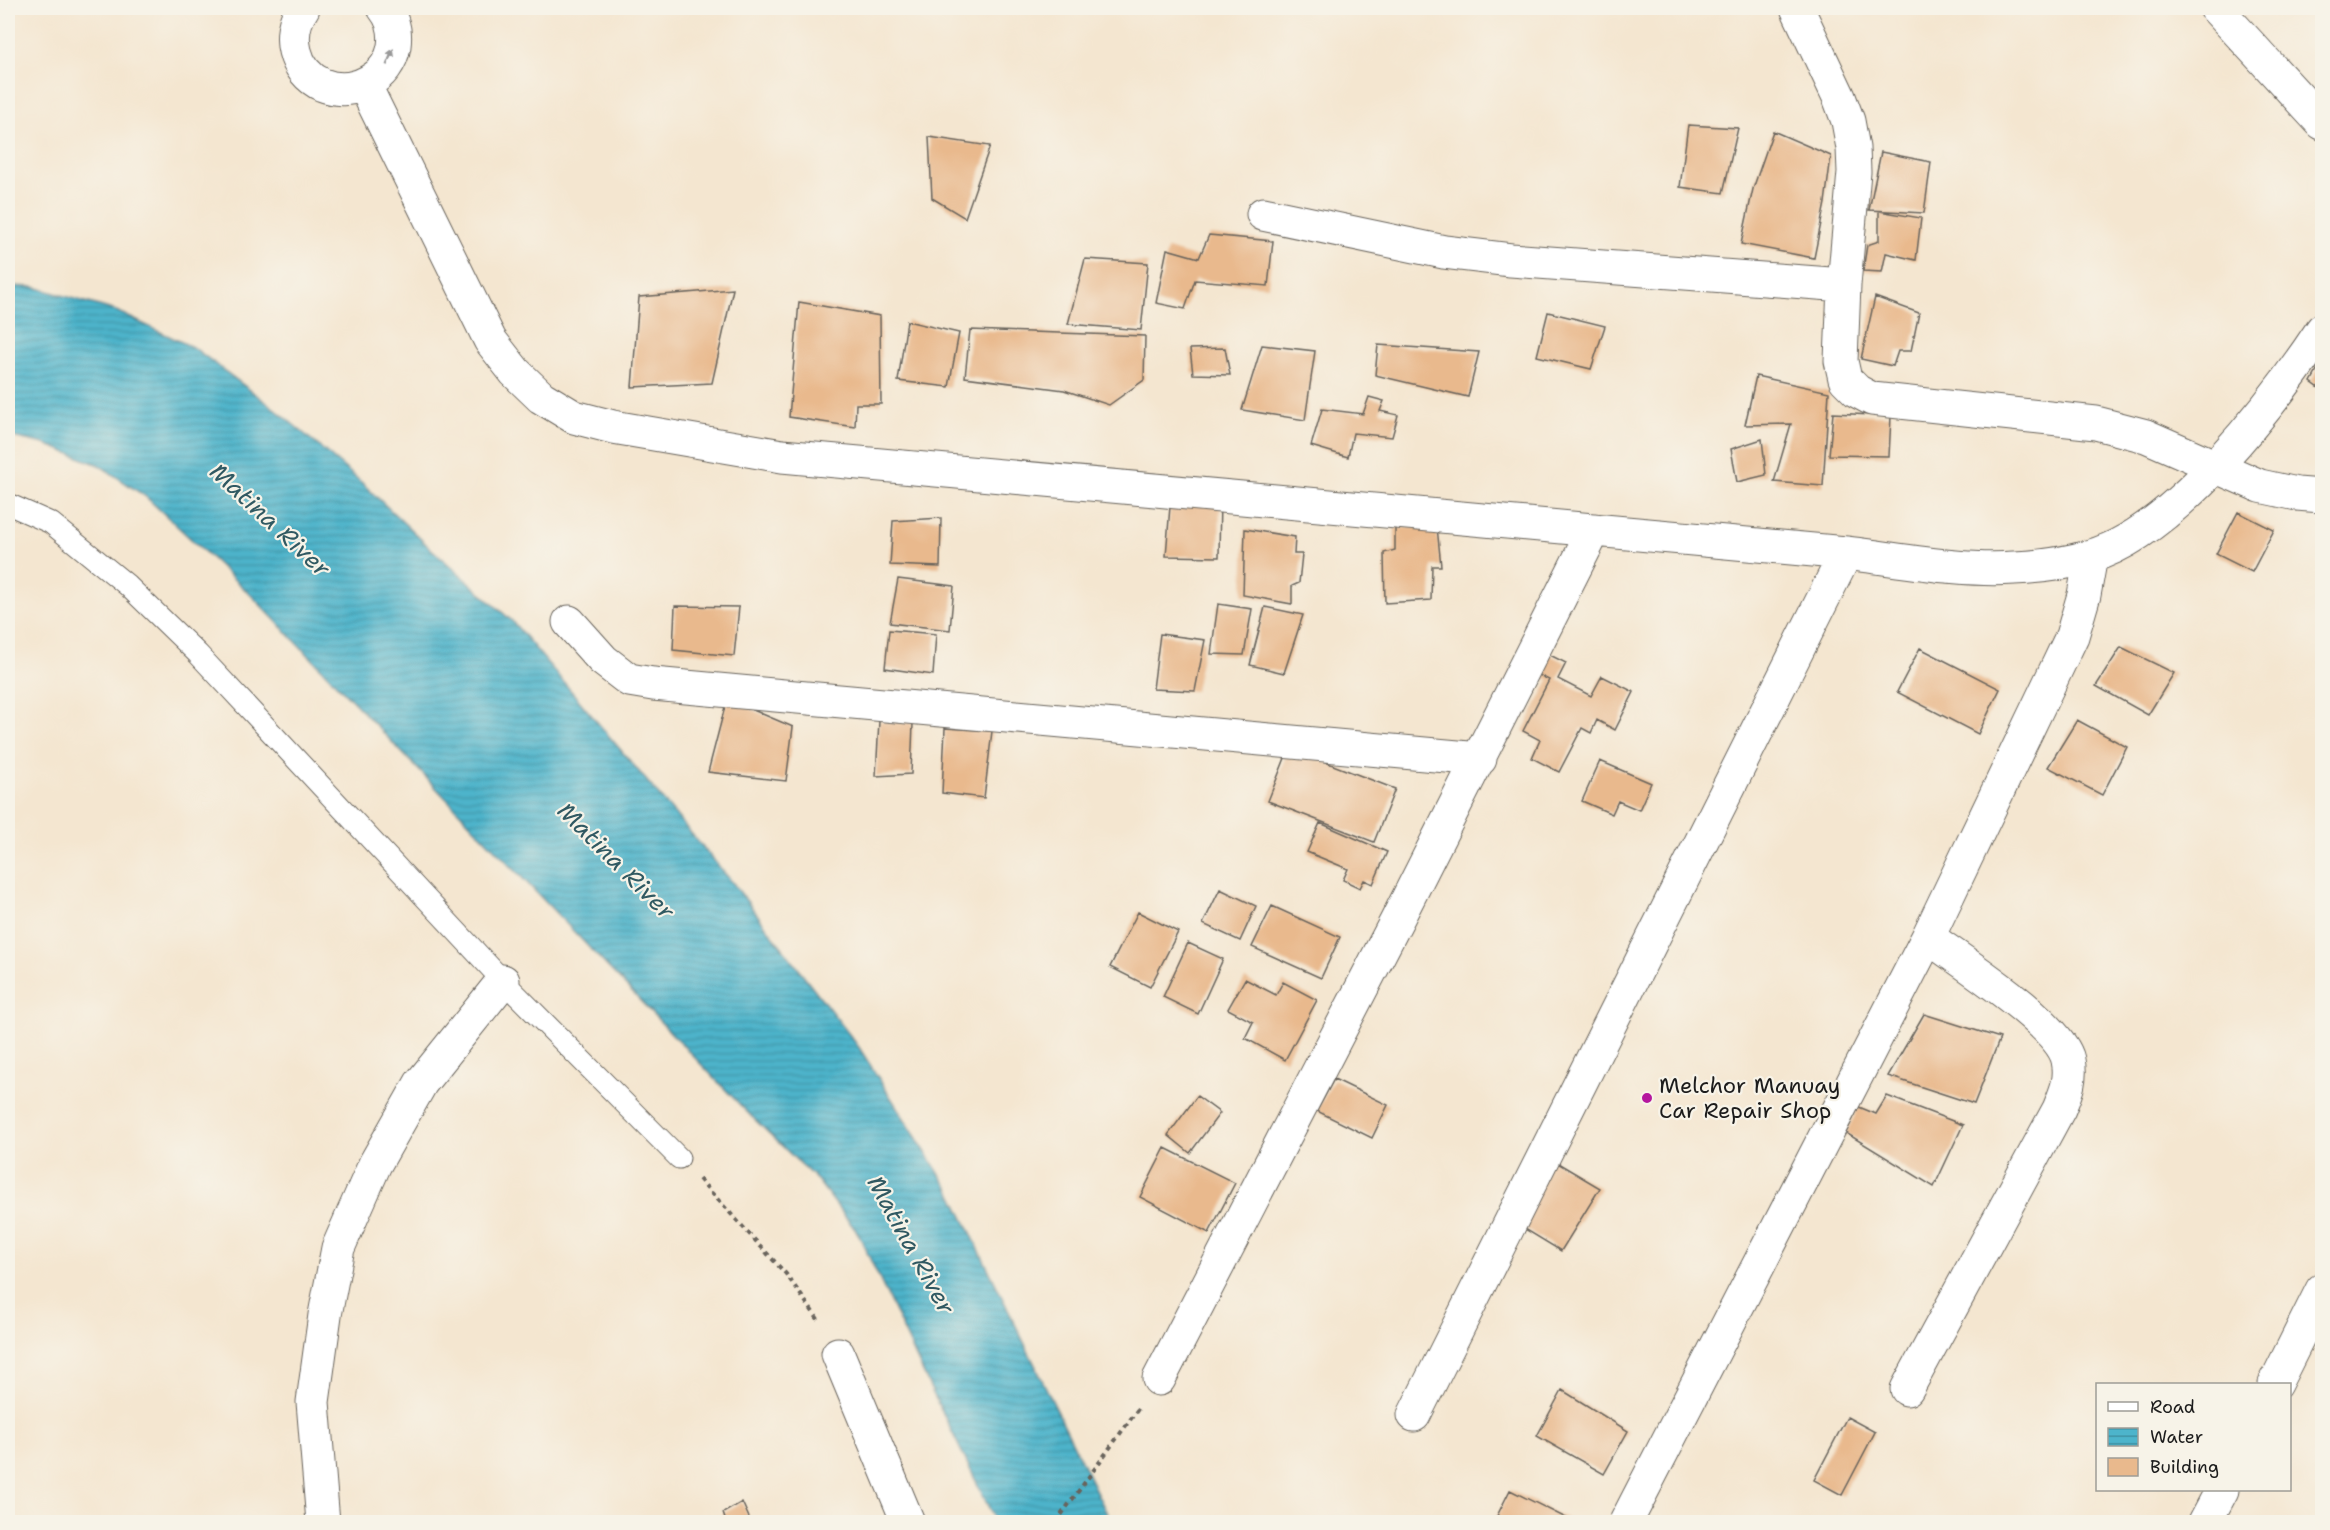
<svg xmlns="http://www.w3.org/2000/svg" width="2330" height="1530" viewBox="0 0 2330 1530" font-family="'Shantell Sans',sans-serif">
  <style>
    .water { fill: url(#water-rules); stroke: #346874; stroke-width: 1.5 }
    .building { fill: #e9b98d }
    .lines { fill: none; stroke-linecap: round; stroke-linejoin: round }
    .service-casing { stroke: #68635b; stroke-width: 23 }
    .minor-casing { stroke: #68635b; stroke-width: 35 }
    .path { stroke: #68635b; stroke-width: 4; stroke-dasharray: 4.5 4.5; stroke-linecap: butt }
    .service { stroke: #fff; stroke-width: 21 }
    .minor { stroke: #fff; stroke-width: 33 }
    .oneway { fill: #999 }
    .poi-dot { fill: #b5179e; stroke: #f7f3e8; stroke-width: 2 }
    .labels { text-anchor: middle; dominant-baseline: central; stroke-width: 4.5; stroke-linejoin: round; paint-order: stroke }
    .poi-label { font-size: 22px; fill: #1c1c1c; stroke: #f7f3e8; text-anchor: start }
    .water-label { font-size: 24px; font-style: italic; fill: #305962; stroke: #f7f3e8 }
  </style>
  <defs>
    <pattern id="water-rules" width="6" height="5" patternUnits="userSpaceOnUse" patternTransform="scale(1.5)"><rect width="6" height="5" fill="#4db4cb"/><path d="M0 2.5h6" fill="none" stroke="#3f92a4"/></pattern>
  </defs>
  <rect width="100%" height="100%" fill="#f7f3e8"/>
  <filter id="ink" filterUnits="userSpaceOnUse"><feTurbulence type="fractalNoise" baseFrequency=".0167" numOctaves="2"/><feDisplacementMap in="SourceGraphic" scale="12" xChannelSelector="R" yChannelSelector="G"/><feConvolveMatrix kernelMatrix="1 2 1 2 8 2 1 2 1" color-interpolation-filters="sRGB"/></filter>
  <filter id="wash" filterUnits="userSpaceOnUse"><feTurbulence type="fractalNoise" baseFrequency=".008" numOctaves="4" result="noise"/><feDisplacementMap in="SourceGraphic" scale="24" xChannelSelector="R" yChannelSelector="G"/><feGaussianBlur stdDeviation="1.35" result="paint"/><feColorMatrix in="noise" values="0 0 0 0 0 0 0 0 0 0 0 0 0 0 0 0 0 1.4 0 .05"/><feComposite in="paint" operator="in"/></filter>
  <g filter="url(#wash)">
    <rect width="100%" height="100%" fill="#f4e6d0"/>
    <path class="water" d="M8 286 34 287 116 311 194 348 275 409 361 482 429 547 512 621 732 882 858 1046 951 1192 1111 1522H996L929 1385 858 1233 818 1181 745 1110 252 596 146 497 99 465 45 444 8 436Z"/>
    <g id="blocks">
      <path class="building" d="M1688 125 1738 128 1723 193 1680 187Z
        M1773 131 1831 156 1825 203 1814 258 1741 244 1753 189Z
        M929 137 990 146 965 218 932 198Z
        M1881 152 1931 162 1924 213 1869 210Z
        M1879 211 1921 218 1916 260 1886 253 1882 272 1863 271 1867 245 1879 241Z
        M1209 235 1273 241 1268 286 1195 280 1185 309 1156 303 1167 249 1199 258Z
        M1085 259 1148 263 1141 330 1068 324Z
        M733 289 712 383 632 387 639 297Z
        M1875 297 1919 313 1911 351H1898L1893 366 1861 359Z
        M799 302 880 316 881 404H856L855 427 789 417Z
        M1548 312 1605 326 1591 369 1537 356Z
        M907 321 959 333 949 387 898 381Z
        M970 330 1145 336 1144 380 1109 405 1064 390 965 377Z
        M1262 345 1315 351 1305 420 1242 410Z
        M1378 345 1479 352 1468 397 1375 375Z
        M1225 348 1230 375 1193 374 1190 349Z
        M2322 362V390L2311 382Z
        M1756 376 1829 392 1823 486 1774 482 1791 424 1745 425Z
        M1369 397 1384 401 1380 411 1398 415 1392 437 1353 433 1348 457 1311 446 1322 409 1363 414Z
        M1833 413 1891 416 1889 456 1829 455Z
        M1762 439 1766 475 1737 482 1731 449Z
        M1171 494 1220 498 1219 557 1166 556Z
        M2238 512 2274 530 2252 572 2216 554Z
        M941 518 940 567 890 565 893 521Z
        M1437 527 1441 566H1432L1431 600 1385 603 1384 553 1395 550V528Z
        M1245 529 1295 537 1294 554H1302L1299 583 1292 586V604L1243 595Z
        M898 579 954 586 950 630 890 623Z
        M1218 604 1252 609 1244 655 1211 654Z
        M675 606 739 607 734 656 673 650Z
        M1265 607 1303 615 1284 673 1250 665Z
        M889 630 936 634 933 675 885 668Z
        M1160 634 1205 640 1195 691 1153 689Z
        M2121 647 2174 673 2148 715 2096 686Z
        M1920 648 2000 689 1978 734 1897 692Z
        M1544 652 1566 663 1558 679 1591 696 1602 676 1634 692 1615 730 1597 720 1591 733 1582 728 1559 772 1532 758 1540 740 1523 731 1549 680 1533 672Z
        M727 699 793 727 786 781 708 772Z
        M2077 720 2127 747 2102 795 2048 767Z
        M879 721 913 723 911 774 876 776Z
        M945 728 992 731 984 798 942 793Z
        M1289 748 1395 789 1374 842 1268 801Z
        M1600 761 1651 783 1639 810 1618 801 1612 814 1582 801Z
        M1320 823 1387 852 1373 884 1364 880 1360 888 1343 880 1348 869 1307 852Z
        M1220 889 1256 906 1240 941 1203 924Z
        M1272 906 1340 937 1321 978 1252 947Z
        M1138 912 1178 932 1150 987 1110 967Z
        M1188 943 1223 959 1198 1014 1163 997Z
        M1245 979 1276 995 1283 982 1317 1000 1285 1060 1245 1038 1253 1022 1228 1009Z
        M1924 1014 2000 1038 1974 1104 1888 1076Z
        M1334 1079 1388 1105 1372 1138 1317 1111Z
        M1197 1096 1220 1113 1190 1153 1168 1135Z
        M1887 1096 1963 1125 1934 1187 1846 1133 1859 1107 1876 1114Z
        M1165 1148 1235 1183 1209 1233 1140 1197Z
        M1551 1159 1600 1188 1561 1251 1512 1221Z
        M1562 1390 1628 1431 1604 1474 1537 1436Z
        M1847 1417 1875 1432 1842 1495 1814 1480Z
        M1510 1490 1574 1522H1494Z
        M742 1502 751 1522H726L723 1513Z"/>
    </g>
  </g>
  <g filter="url(#ink)">
    <use href="#blocks" fill-opacity="0" stroke="#68635b" stroke-width="1.5"/>
    <g class="lines">
      <g class="service-casing">
        <path id="service" d="M8 504 51 523 127 585 198 654 503 981 679 1158"/>
      </g>
      <g class="minor-casing">
        <path id="minor" d="M303 8C285 33 293 72 323 85 353 97 389 78 394 46 396 32 393 19 384 8
          M1797 8 1839 97 1848 121 1853 148 1854 172 1844 285 1841 361 1845 379 1857 391 1872 399 2096 423 2146 436 2260 486 2297 494 2322 496
          M2216 8 2322 123
          M364 84 490 340 515 372 541 397 574 417 613 427 782 456 1846 553C1898 559 1963 572 2014 568 2037 567 2069 563 2091 556 2175 532 2275 401 2322 330
          M1263 214 1444 252 1511 260 1844 285
          M569 622 603 660 629 680 653 684 1480 759
          M838 1354 908 1522
          M1159 1379 1397 920 1594 530
          M2275 1384 2322 1290
          M1907 1389 2059 1109C2066 1092 2072 1079 2068 1060 2061 1025 1959 960 1928 937
          M1414 1415 1846 553
          M323 1522 313 1402 325 1315 338 1248 375 1164 421 1083 503 981
          M1626 1522 1928 937 2052 678 2072 636 2084 595 2091 556
          M2205 1522 2222 1490"/>
      </g>
      <path class="path" d="M699 1179 786 1274 820 1322
        M1056 1522 1138 1409"/>
      <use href="#service" class="service"/>
      <use href="#minor" class="minor"/>
    </g>
    <defs><path id="oneway-solid" d="M-6-.8H1V-3.2L6.5 0L1 3.2V.8H-6Z" transform="scale(1.5)"/></defs>
    <use class="oneway" href="#oneway-solid" transform="translate(390 57) rotate(-68)"/>
  </g>
  <circle class="poi-dot" cx="1647" cy="1098" r="6"/>
  <g class="labels">
    <g class="poi-label">
      <text x="1659" y="1085">Melchor Manuay<tspan x="1659" dy="25">Car Repair Shop</tspan></text>
    </g>
    <g class="water-label">
      <text transform="translate(270 520) rotate(43)">Matina River</text>
      <text transform="translate(616 861) rotate(45)">Matina River</text>
      <text transform="translate(911 1245) rotate(61)">Matina River</text>
    </g>
  </g>
  <rect width="2330" height="1530" fill="none" stroke="#f7f3e8" stroke-width="30"/>
  <rect x="2096" y="1383" width="195" height="108" fill="#f7f3e8" stroke="#9f9d96" stroke-width="1.5"/>
  <rect x="2108" y="1402" width="30" height="9" fill="#ffffff" stroke="#9f9d96" stroke-width="1.5"/>
  <text x="2150" y="1413" font-size="18" fill="#1c1c1c">Road</text>
  <rect x="2108" y="1428" width="30" height="18" fill="url(#water-rules)" stroke="#9f9d96" stroke-width="1.5"/>
  <text x="2150" y="1443" font-size="18" fill="#1c1c1c">Water</text>
  <rect x="2108" y="1458" width="30" height="18" fill="#e9b98d" stroke="#9f9d96" stroke-width="1.5"/>
  <text x="2150" y="1473" font-size="18" fill="#1c1c1c">Building</text>
</svg>
